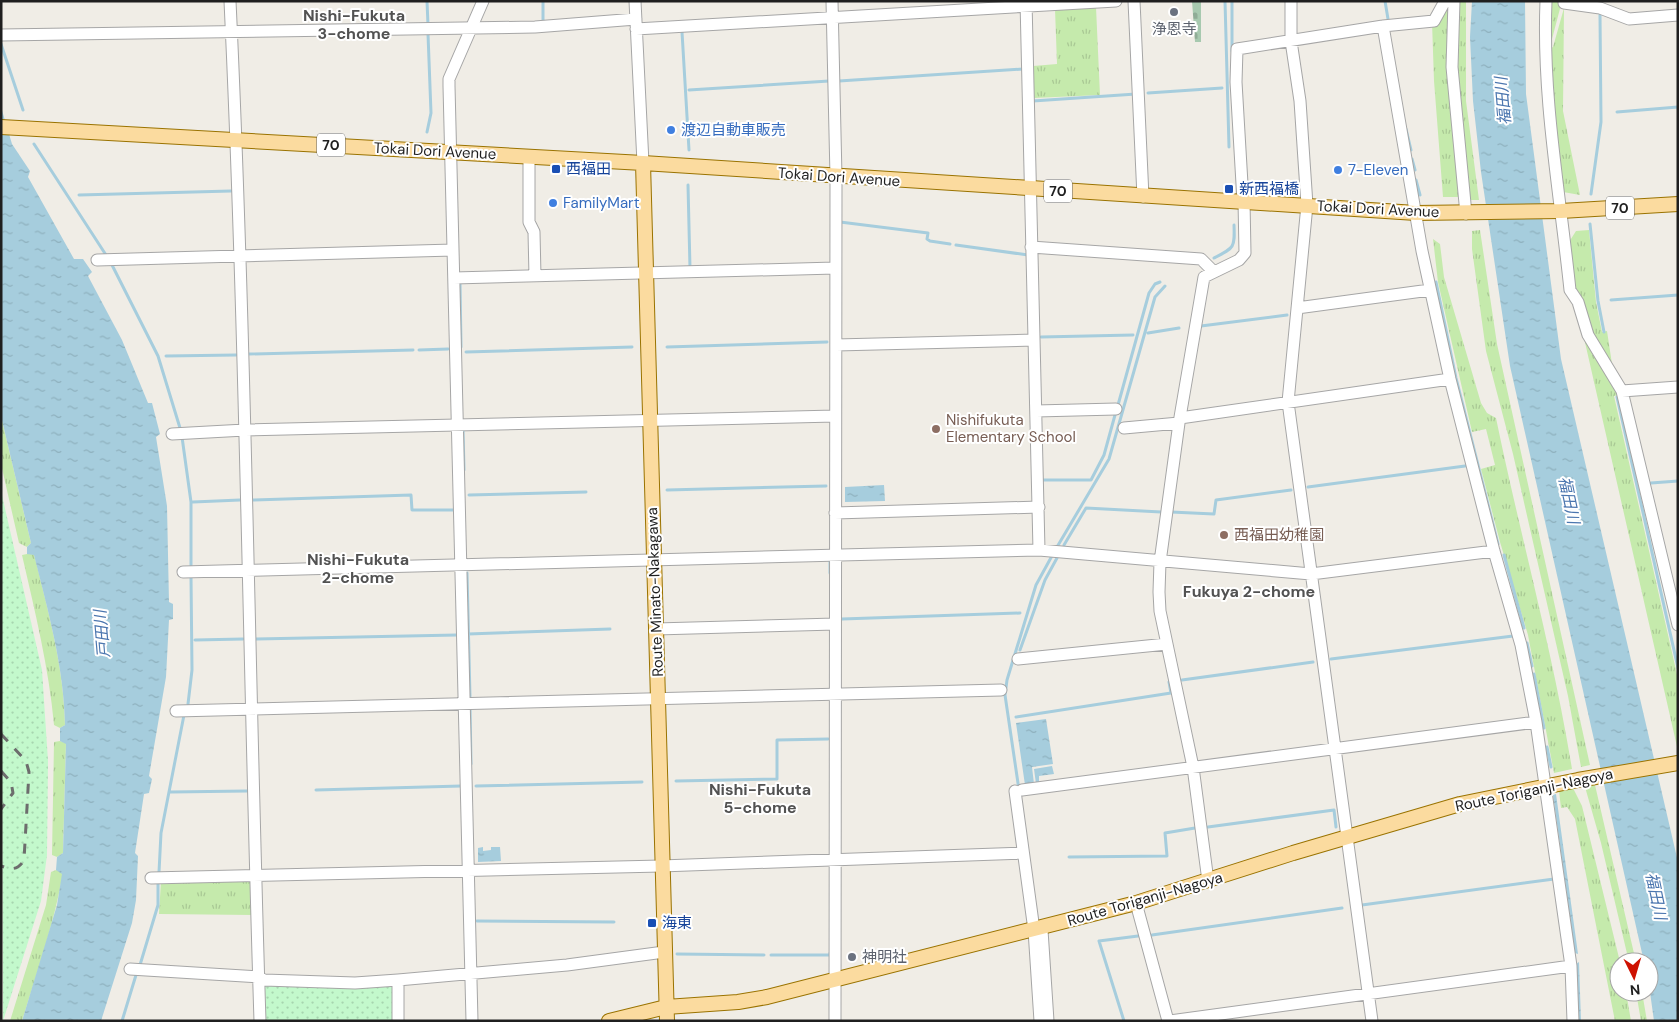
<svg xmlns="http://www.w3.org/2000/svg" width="1679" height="1022" viewBox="0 0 1679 1022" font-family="'DM Sans','Noto Sans JP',sans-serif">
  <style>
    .grass { fill: url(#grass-tufts) }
    .cemetery { fill: url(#cemetery-stones) }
    .park { fill: url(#park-dots) }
    .water { fill: url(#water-ripples) }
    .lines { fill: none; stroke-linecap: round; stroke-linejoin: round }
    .stream { stroke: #a6cddd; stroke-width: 3 }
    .minor-casing { stroke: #a6a6a6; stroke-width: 13 }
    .major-casing { stroke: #9a7301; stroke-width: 16 }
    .minor { stroke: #fff; stroke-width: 11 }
    .major { stroke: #fbdb9f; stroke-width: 14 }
    .rail { stroke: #6d6d6d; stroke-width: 3; stroke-dasharray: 10 10; stroke-linecap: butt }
    .worship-dot { fill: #6b7280; stroke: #fff; stroke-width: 2 }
    .shop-dot { fill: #3f7fe0; stroke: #fff; stroke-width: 2 }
    .transit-dot { fill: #1a4fb4; stroke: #fff; stroke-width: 2 }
    .education-dot { fill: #8d6e63; stroke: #fff; stroke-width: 2 }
    .labels { text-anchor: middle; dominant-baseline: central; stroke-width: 4; stroke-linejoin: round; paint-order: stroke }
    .shield { fill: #fff; stroke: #626262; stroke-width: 1 }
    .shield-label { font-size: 14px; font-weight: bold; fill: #1f1f1f }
    .worship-label { font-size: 15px; fill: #5b616d; stroke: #fff }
    .shop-label { font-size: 15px; fill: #366cbe; stroke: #fff; text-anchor: start }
    .street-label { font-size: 15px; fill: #1f1f1f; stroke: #fff }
    .transit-label { font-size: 15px; fill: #164399; stroke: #fff; text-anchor: start }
    .education-label { font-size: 15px; fill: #785e54; stroke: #fff; text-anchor: start }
    .neighbourhood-label { font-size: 16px; font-weight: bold; fill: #525252; stroke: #fff }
    .water-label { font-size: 16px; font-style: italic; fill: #4b76af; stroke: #fff }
  </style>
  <defs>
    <pattern id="grass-tufts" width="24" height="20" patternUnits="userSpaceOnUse" patternTransform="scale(1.25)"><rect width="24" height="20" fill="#c5eaac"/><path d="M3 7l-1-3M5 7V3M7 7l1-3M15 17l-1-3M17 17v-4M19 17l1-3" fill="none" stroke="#a9c894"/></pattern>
    <pattern id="cemetery-stones" width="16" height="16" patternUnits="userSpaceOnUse" patternTransform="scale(1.25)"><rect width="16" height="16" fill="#a7c9af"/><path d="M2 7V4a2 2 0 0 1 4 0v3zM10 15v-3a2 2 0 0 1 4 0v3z" fill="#8fac96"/></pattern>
    <pattern id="park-dots" width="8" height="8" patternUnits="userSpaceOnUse" patternTransform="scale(1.25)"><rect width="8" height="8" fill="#c3f9cc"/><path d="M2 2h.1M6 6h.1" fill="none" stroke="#a7d5af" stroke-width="1.8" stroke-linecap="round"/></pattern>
    <pattern id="water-ripples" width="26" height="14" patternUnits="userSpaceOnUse" patternTransform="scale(1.25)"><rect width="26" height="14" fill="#a6cddd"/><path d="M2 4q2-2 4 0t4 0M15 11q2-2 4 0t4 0" fill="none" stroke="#8eb0bd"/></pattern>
  </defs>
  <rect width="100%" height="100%" fill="#f0ede6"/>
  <path class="grass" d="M1449 1 1448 78 1459 197H1443L1434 81 1432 22Z
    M1460 1H1466V101L1479 200H1469L1458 70Z
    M1550 1H1562L1552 39H1548Z
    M1096 7 1100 95 1034 98 1033 66 1057 64 1055 9Z
    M1564 8 1563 111 1580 195 1563 192 1549 49 1553 47Z
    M1480 230 1497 344 1590 765 1581 767 1568 696 1513 454 1486 351 1472 249V231Z
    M1589 230 1596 302 1602 332 1607 331 1612 364 1590 333 1580 294 1575 287 1569 242 1576 231Z
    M1433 239 1440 244 1444 277 1481 403 1487 413 1496 418C1520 535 1553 651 1572 769L1554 773 1528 635 1500 542 1481 469 1495 465 1486 429 1472 432 1438 282Z
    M1584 338 1619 395 1614 396 1678 679V751Z
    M1 416 31 543 27 547 19 543 1 464Z
    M27 554H34C48 611 64 667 65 725L60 728 54 725C49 668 35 612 22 555Z
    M60 741 66 743 63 853 57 857 52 855 54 742Z
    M1595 785 1636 962H1629L1601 843 1585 787Z
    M1573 788 1582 806 1620 962 1619 992H1626L1631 1021H1615L1575 819 1567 807 1561 808 1559 791Z
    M56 870 63 873C54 924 37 972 22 1021H10L46 905 51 872Z
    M161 881H252L253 915 159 914Z
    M1636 992H1642L1647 1021H1641Z"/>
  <path class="cemetery" d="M1192 1H1201V42H1195Z"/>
  <path class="park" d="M1 491 42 670 48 761 47 855 41 901 3 1021Z
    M393 983 396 1021H266L265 984Z"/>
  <path class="water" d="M1472 1H1525L1526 94 1561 359 1678 862V1021H1654L1649 985V962H1644L1510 366 1481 172 1473 101 1470 37Z
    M1 107 12 144 30 171 28 177 74 259H83L92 272 88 276 122 340 148 403H152L160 434 156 437 167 506 169 602 173 604V619L169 620 166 677 149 776 152 779 149 793 144 794 135 853 138 856 136 900 132 923 101 1021H22L57 905 62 874 56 870 57 857 63 853 66 744 60 741V728L65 725C64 667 48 611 34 555L27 554V547L31 543 1 416Z
    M884 485 885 501 845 502V487Z
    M1046 719 1053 764 1032 767 1034 784 1025 785 1016 723Z
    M1052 766 1054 774 1039 776V783L1036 784 1034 769Z
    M1556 794 1578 954 1575 953 1553 795Z
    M483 847V851L491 850V847H500L501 861 478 862V848Z
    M1579 962 1581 1021H1578L1576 964Z"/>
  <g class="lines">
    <path class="stream" d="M427 1 428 25
      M1225 1 1229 147
      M1385 1 1388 19
      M543 23V1
      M682 32 689 150
      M1 44 23 110
      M1232 51V1
      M839 81 1023 69
      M689 90 829 81
      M1148 93 1222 88
      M1033 101 1136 94
      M1617 112 1678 107
      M1406 129 1411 150
      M427 132 431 113 428 34
      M34 144 106 255
      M1412 159 1415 170
      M1416 180 1420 195
      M688 185 690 268H692
      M1591 194 1601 122 1600 15
      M79 195 231 191
      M840 222 928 233 927 239 930 241 950 244
      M1590 224 1598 301 1604 332
      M956 245 1028 255
      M1214 258C1234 248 1235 248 1234 225
      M111 263 158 356 180 428
      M1436 282 1456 378 1498 544
      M460 283 461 347
      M1611 300 1678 295
      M1201 326 1287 315
      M1148 333 1179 328
      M1041 337 1133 335
      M667 347 827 342
      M419 350 448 349
      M466 352 632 347
      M249 354 413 350
      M166 356 236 355
      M1617 397 1678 668
      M1118 405 1149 293 1155 284 1160 282
      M463 430 464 470
      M182 437 191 502V565
      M1043 480H1091L1104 455 1115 415
      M1651 483 1678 481
      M1308 487 1465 466
      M667 490 826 486
      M469 495 586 492
      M253 500 411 495 412 510H454
      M193 502 240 500
      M1171 512 1214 514 1216 500 1291 490
      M1064 545 1086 508 1161 512
      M1057 547 1109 459 1155 297 1165 286
      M1504 555 1524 628
      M830 561V573
      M467 573 470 697
      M842 619 1020 613
      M468 634 610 629
      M256 639 457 635
      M195 640 243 639
      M1527 643 1532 666
      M1020 650 1045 580 1057 558
      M1331 659 1513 636
      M1534 674 1544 728
      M1182 680 1313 662
      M188 704 192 670 191 577
      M470 706 471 764
      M1016 717 1171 693 1169 682
      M1547 747 1551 767
      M676 781 777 779V740L828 739
      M476 786 642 782
      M316 790 461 786
      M1019 790 1005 695 1007 680 1036 585 1053 554
      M171 792 247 791
      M1208 827 1334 810 1336 827
      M1069 857 1167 856 1165 833 1195 828
      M159 872 161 833 184 715
      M1362 905 1554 879
      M477 921 614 922
      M1152 935 1342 908
      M677 954 764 955
      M771 955H830V953
      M140 965 158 905V883
      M122 1021 136 975
      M1124 1021 1099 941 1138 936"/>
    <g class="minor-casing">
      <path id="minor" d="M230 1C246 341 249 681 260 1021
        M635 1 643 163
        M832 1 836 177 835 1021
        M1026 1 1039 550
        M1134 1 1143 197
        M1291 1V41L1300 101 1307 205 1288 402 1372 1021
        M1454 1 1452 67 1466 214
        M1546 1C1542 98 1560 193 1570 290L1578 302 1588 335 1622 391 1678 387
        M1564 3 1600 8 1629 19 1678 15
        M1383 26 1422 251 1450 379 1494 551 1521 645 1536 722 1571 966 1573 1021
        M636 29 1116 1
        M1 35 535 27 636 19
        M529 157V222L534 232 535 276
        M1243 201 1236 82 1237 49 1383 26 1434 21 1445 1
        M1031 247 1201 259 1214 272
        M97 260 453 250
        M454 278 835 268
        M1297 308 1430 290
        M836 345 1034 340
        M1622 391 1678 625
        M1036 411 1116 409
        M1180 418 1450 379
        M1124 428 1179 423
        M172 434 245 430 835 416
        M835 513 1039 507
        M183 572 1039 550 1311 574 1494 551
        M656 629 835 624
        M1018 659 1167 644
        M176 711 1001 690
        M1022 790 1536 722
        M1015 791 1034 930 1040 1021
        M151 878 661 866 1023 853
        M1208 881 1193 767 1160 611 1159 592 1160 562 1179 423 1204 277 1239 260 1245 253 1244 201
        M1136 903 1168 1021
        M1042 930 1048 1021
        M130 969 259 977 264 980 355 983 398 980 567 965 664 952
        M398 1021V980
        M472 1021 449 86V79L483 1
        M1170 1021 1571 966"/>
    </g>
    <g class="major-casing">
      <path id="major" d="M1 127 643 163 1416 213 1561 211 1678 204
        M643 163 667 1021
        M609 1021 666 1007 738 1002 767 997 1136 903 1293 853 1460 804 1578 780 1678 763"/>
    </g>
    <use href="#minor" class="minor"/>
    <use href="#major" class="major"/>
    <path class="rail" d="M1 734 26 761 29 772 24 860C18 870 12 870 1 866
      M1 771 11 782 13 793 1 809"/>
  </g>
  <g class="worship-dot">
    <circle cx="1174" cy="12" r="5"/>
    <circle cx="852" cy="957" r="5"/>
  </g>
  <g class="shop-dot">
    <circle cx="671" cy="130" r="5"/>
    <circle cx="1338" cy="170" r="5"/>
    <circle cx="553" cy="203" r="5"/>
  </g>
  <g class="transit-dot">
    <rect x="551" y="164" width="10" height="10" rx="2.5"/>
    <rect x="1224" y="184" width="10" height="10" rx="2.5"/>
    <rect x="647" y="918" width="10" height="10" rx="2.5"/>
  </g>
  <g class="education-dot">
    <circle cx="936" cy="429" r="5"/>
    <circle cx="1224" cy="535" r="5"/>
  </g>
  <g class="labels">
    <g class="shield">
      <rect x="317" y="133.5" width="28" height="23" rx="4"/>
      <rect x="1044" y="179.5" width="28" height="23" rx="4"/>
      <rect x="1606" y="196.5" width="28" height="23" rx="4"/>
    </g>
    <g class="shield-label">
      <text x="331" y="145">70</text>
      <text x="1058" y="191">70</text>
      <text x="1620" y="208">70</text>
    </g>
    <g class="worship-label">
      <text x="1174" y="29">浄恩寺</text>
      <text x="862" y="957" text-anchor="start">神明社</text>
    </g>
    <g class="shop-label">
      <text x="681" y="130">渡辺自動車販売</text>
      <text x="1348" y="170">7-Eleven</text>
      <text x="563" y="203">FamilyMart</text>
    </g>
    <g class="street-label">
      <text transform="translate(435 151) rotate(3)">Tokai Dori Avenue</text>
      <text transform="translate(839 177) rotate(4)">Tokai Dori Avenue</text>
      <text transform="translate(1378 209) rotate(3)">Tokai Dori Avenue</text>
      <text transform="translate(655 592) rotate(-92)">Route Minato-Nakagawa</text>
      <text transform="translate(1534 790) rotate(-12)">Route Toriganji-Nagoya</text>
      <text transform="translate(1145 899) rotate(-16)">Route Toriganji-Nagoya</text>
    </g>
    <g class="transit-label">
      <text x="566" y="169">西福田</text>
      <text x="1239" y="189">新西福橋</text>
      <text x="662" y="923">海東</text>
    </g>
    <g class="education-label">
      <text x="946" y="420">Nishifukuta<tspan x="946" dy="17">Elementary School</tspan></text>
      <text x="1234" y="535">西福田幼稚園</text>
    </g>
    <g class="neighbourhood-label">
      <text x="354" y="15">Nishi-Fukuta<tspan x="354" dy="18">3-chome</tspan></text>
      <text x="358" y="559">Nishi-Fukuta<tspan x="358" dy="18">2-chome</tspan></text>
      <text x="1249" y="591">Fukuya 2-chome</text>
      <text x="760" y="789">Nishi-Fukuta<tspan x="760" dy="18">5-chome</tspan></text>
    </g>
    <g class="water-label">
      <text transform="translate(1503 101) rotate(-95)">福田川</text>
      <text transform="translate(1569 500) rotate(78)">福田川</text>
      <text transform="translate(102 634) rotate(-95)">戸田川</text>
      <text transform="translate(1656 896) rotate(78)">福田川</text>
    </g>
  </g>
  <rect width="1679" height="1022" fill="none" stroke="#1f1f1f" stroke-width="5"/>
  <g transform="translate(1634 977) rotate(175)"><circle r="24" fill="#ffffff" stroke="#a5a5a5"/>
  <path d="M0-4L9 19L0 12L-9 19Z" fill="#ce1101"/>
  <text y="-8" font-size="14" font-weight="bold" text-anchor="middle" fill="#1f1f1f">N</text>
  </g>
</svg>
